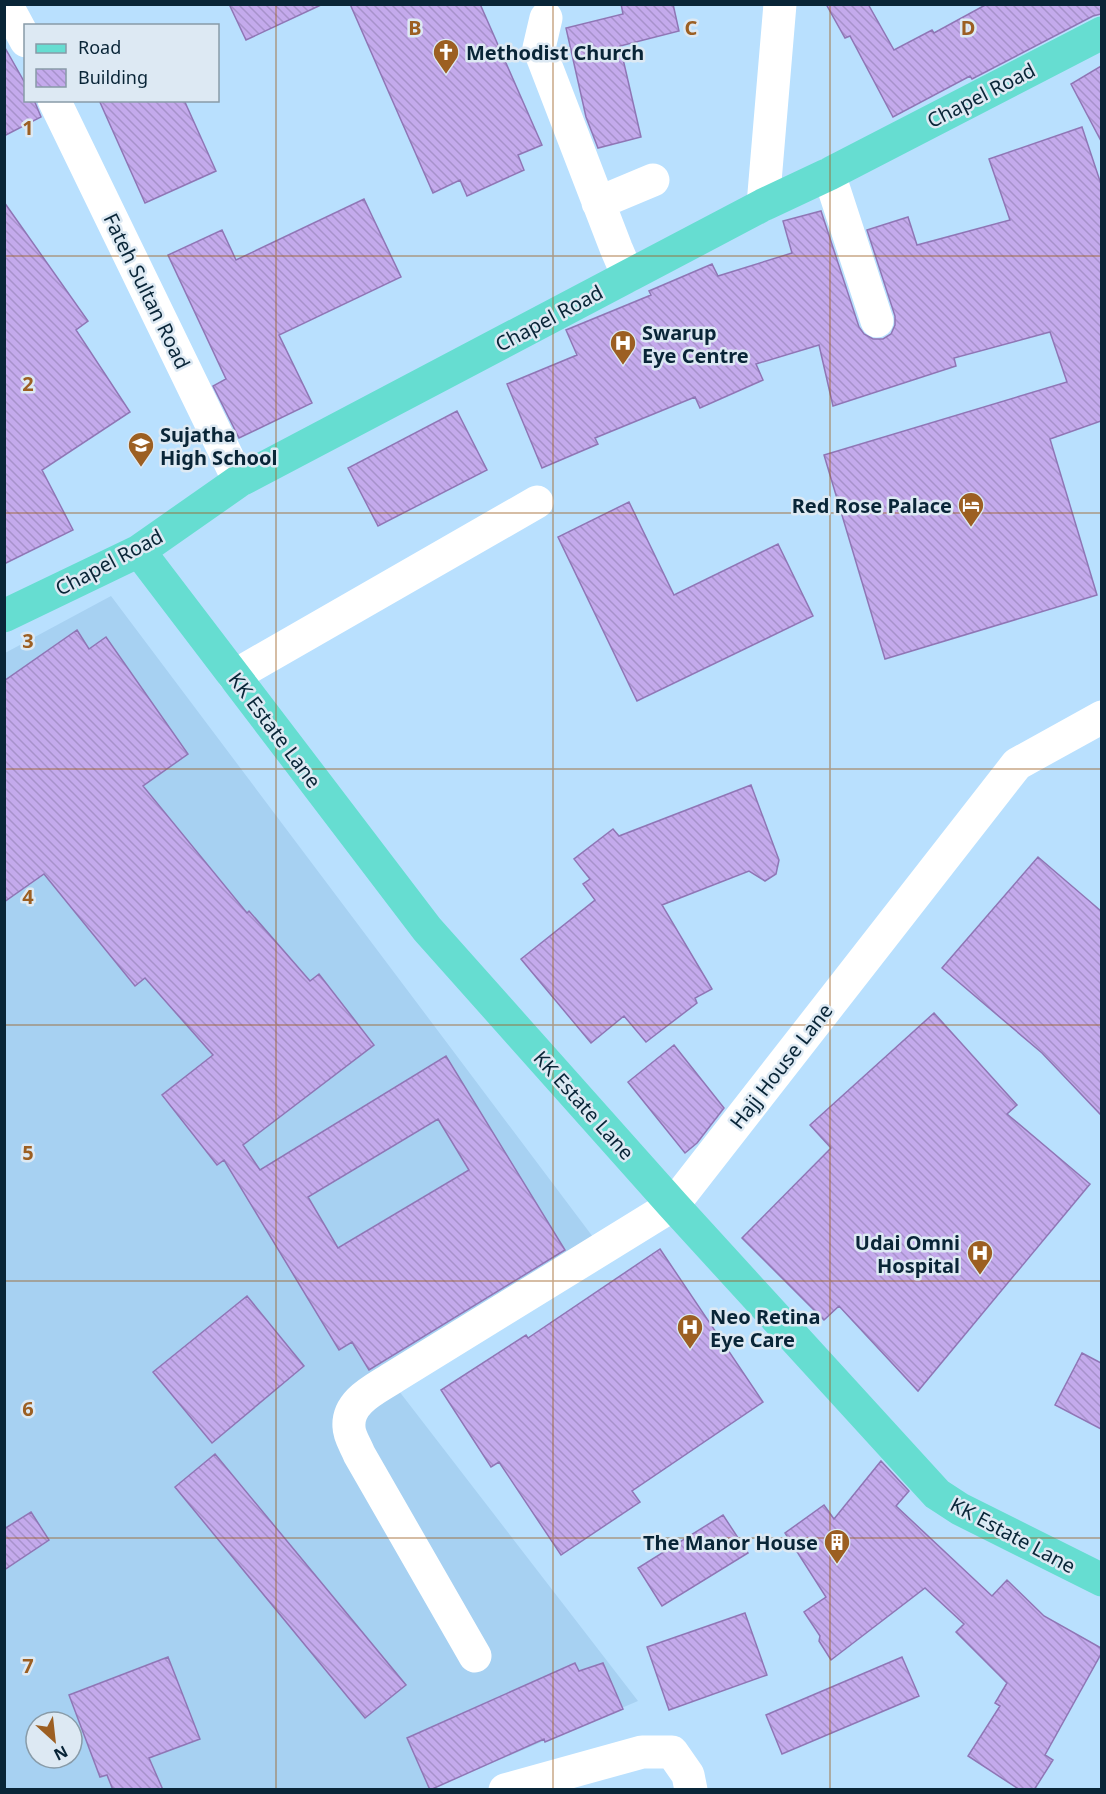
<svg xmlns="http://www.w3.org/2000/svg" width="1106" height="1794" viewBox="0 0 1106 1794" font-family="'Noto Sans',sans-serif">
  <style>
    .built { fill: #a7d1f2; fill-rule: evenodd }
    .building { fill: url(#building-back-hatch); stroke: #8f76b5; stroke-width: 1.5; fill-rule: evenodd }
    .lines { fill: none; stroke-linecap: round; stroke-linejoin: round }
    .minor { stroke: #fff; stroke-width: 33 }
    .major { stroke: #66ddd1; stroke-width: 33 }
    .grid { fill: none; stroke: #9c5f22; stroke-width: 1.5; stroke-opacity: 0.55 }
    .labels { text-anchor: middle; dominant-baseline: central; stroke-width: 5; stroke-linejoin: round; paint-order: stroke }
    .poi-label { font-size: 20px; font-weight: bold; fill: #092537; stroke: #dde9f3; text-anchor: start }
    .street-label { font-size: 20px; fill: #092537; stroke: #dde9f3 }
    .grid-label { font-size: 20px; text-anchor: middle; font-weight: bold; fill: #9c5f22; stroke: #dde9f3; stroke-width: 5; stroke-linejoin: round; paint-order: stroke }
  </style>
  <defs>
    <pattern id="building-back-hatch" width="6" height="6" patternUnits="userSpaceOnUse" patternTransform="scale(1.5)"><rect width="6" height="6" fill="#c4aaec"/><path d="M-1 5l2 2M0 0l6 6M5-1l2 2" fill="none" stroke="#a792cb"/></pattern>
  </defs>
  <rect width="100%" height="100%" fill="#b9e0fe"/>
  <path class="built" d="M111 596 599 1245 392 1382 638 1701 431 1789 5 1790V653ZM36 1722H72V1758H36Z"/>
  <path class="building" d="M229 4H323L246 40Z
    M350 4H480L542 145 518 155 524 170 467 196 460 180 433 193Z
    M621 4H673L679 31 620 46 641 137 598 148 586 117 566 28 623 14Z
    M826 4H868L894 50 932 30 934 33 987 4H1101V14L1093 16 972 79 970 76 893 117 850 36 845 38Z
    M4 46 26 85V100H34L41 117 4 136Z
    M1101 66V141L1071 84Z
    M99 100H184L216 171 145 203Z
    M1082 127 1101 184V421L1050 439 1097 595 885 659 824 455 1067 382 1050 332 954 358 956 366 833 406 819 345 756 364 763 380 700 408 695 397 595 438 598 444 542 468 507 384 577 355 566 330 651 295 649 291 712 264 718 276 792 253 783 221 821 211 859 327 864 334 873 339H883L891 334 895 325V316L867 230 908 217 917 245 1010 220 989 159Z
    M364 199 401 277 279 335 312 403 239 438 213 386 226 379 168 255 222 230 236 260Z
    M4 202 88 321 76 330 130 412 42 470 73 530 4 564Z
    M457 411 487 470 378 526 348 468Z
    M629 502 674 595 778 544 813 616 637 701 558 537Z
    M77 630 89 649 106 637 188 754 143 786 247 913 249 911 310 981 319 974 374 1045 243 1145 260 1170 446 1056 565 1250 369 1370 352 1342 339 1350 224 1160 217 1165 162 1095 213 1055 145 978 135 986 44 874 4 902V681ZM438 1119 469 1170 338 1248 308 1197Z
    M751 785 779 860 776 874 765 881 749 871 662 905 712 989 695 998 697 1003 646 1042 624 1016 591 1043 521 959 595 900 583 884 590 879 574 859 613 829 619 836Z
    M1038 857 1101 911V1115L1042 1053 942 968Z
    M934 1013 1017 1105 1007 1114 1090 1184 918 1391 839 1306 824 1320 742 1238 831 1148 810 1125Z
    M674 1045 724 1108 697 1143 685 1153 628 1082Z
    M660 1249 763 1402 632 1491 640 1502 561 1555 499 1462 491 1467 441 1390 526 1335 528 1338Z
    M247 1296 304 1366 212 1443 153 1372Z
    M1082 1353 1101 1363V1429L1055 1405Z
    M215 1454 406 1685 365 1718 175 1487Z
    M881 1461 909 1491 896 1506 992 1596 1007 1580 1044 1616 1101 1648V1654L1045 1755 1053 1760 1034 1790H1020L968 1756 1000 1706 995 1703 1007 1683 956 1632 964 1624 925 1588 831 1660 819 1641 820 1636 804 1612 826 1597 785 1533 824 1505 834 1519Z
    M31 1512 49 1540 4 1570V1529Z
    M723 1515 748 1553 662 1606 638 1568Z
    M745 1613 767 1675 669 1710 647 1647Z
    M168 1657 200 1739 149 1758 163 1790H113L107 1775 100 1777 69 1695Z
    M902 1657 919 1696 782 1754 766 1715Z
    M575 1663 579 1671 603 1663 623 1709 545 1742 544 1739 430 1790 407 1738Z"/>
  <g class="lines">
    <path class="minor" d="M6 4 26 41
      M546 18 539 48 616 248 628 276
      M54 100 239 481
      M829 174 877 321
      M598 203 653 180
      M763 205 780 4
      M234 676 537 502
      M475 1656 359 1454C356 1446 349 1436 349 1427 347 1401 376 1389 394 1377L673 1205 1017 764 1102 717
      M505 1790 642 1752H672L688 1775 691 1790"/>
    <path class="major" d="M139 551 427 929 673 1205 937 1494 960 1509 1102 1580
      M4 616 139 551 239 481 763 205 829 174 1102 33"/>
  </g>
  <path class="grid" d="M276 4V1790M553 4V1790M830 4V1790M4 256H1102M4 513H1102M4 769H1102M4 1025H1102M4 1281H1102M4 1538H1102"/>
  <defs>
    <g id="church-pin" transform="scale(1.35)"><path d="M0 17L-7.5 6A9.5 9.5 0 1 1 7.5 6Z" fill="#9c5f22" stroke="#dde9f3"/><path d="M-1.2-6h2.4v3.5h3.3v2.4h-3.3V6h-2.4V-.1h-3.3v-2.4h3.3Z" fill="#fff"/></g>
    <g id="hospital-pin" transform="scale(1.35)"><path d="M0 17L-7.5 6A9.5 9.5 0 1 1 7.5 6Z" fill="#9c5f22" stroke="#dde9f3"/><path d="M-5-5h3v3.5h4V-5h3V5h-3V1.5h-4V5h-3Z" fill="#fff"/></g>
    <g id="school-pin" transform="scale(1.35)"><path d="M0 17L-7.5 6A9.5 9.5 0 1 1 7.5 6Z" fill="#9c5f22" stroke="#dde9f3"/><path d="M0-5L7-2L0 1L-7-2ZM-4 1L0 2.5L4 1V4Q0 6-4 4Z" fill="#fff"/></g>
    <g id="hotel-pin" transform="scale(1.35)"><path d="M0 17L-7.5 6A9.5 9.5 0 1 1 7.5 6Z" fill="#9c5f22" stroke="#dde9f3"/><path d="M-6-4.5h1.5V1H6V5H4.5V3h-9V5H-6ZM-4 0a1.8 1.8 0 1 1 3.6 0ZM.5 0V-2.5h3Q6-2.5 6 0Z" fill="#fff"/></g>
    <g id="building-pin" transform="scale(1.35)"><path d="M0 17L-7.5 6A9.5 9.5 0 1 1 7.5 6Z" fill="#9c5f22" stroke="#dde9f3"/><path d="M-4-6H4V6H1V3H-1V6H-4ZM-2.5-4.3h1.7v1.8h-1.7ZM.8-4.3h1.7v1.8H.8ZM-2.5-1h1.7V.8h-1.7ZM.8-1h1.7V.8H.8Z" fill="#fff"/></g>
  </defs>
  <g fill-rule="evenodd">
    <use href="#church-pin" x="446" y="52"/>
    <use href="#hospital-pin" x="623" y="343"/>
    <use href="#school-pin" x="141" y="445"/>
    <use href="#hotel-pin" x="971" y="505"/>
    <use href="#hospital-pin" x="980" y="1253"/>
    <use href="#hospital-pin" x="690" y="1327"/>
    <use href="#building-pin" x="837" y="1542"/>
  </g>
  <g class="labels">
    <g class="poi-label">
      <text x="466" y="52">Methodist Church</text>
      <text x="642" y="332">Swarup<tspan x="642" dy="23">Eye Centre</tspan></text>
      <text x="160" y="434">Sujatha<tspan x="160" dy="23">High School</tspan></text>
      <text x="952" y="505" text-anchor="end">Red Rose Palace</text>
      <text x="960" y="1242" text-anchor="end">Udai Omni<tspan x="960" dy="23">Hospital</tspan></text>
      <text x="710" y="1316">Neo Retina<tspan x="710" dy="23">Eye Care</tspan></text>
      <text x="818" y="1542" text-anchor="end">The Manor House</text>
    </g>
    <g class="street-label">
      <text transform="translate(981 95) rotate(-27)">Chapel Road</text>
      <text transform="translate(147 291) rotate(64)">Fateh Sultan Road</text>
      <text transform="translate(549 318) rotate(-28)">Chapel Road</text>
      <text transform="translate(109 562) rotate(-28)">Chapel Road</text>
      <text transform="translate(275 730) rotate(53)">KK Estate Lane</text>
      <text transform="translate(781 1066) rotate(-52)">Hajj House Lane</text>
      <text transform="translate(584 1105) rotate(48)">KK Estate Lane</text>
      <text transform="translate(1013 1535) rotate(28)">KK Estate Lane</text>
    </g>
  </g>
  <g class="grid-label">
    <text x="415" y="35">B</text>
    <text x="691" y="35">C</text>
    <text x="968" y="35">D</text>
    <text x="28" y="135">1</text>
    <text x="28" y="391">2</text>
    <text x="28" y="648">3</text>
    <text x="28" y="904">4</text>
    <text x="28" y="1160">5</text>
    <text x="28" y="1416">6</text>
    <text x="28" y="1673">7</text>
  </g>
  <rect width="1106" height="1794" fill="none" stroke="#092537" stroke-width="12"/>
  <rect x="24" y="24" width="195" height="78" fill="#dde9f3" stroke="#889ba8" stroke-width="1.5"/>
  <rect x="36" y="44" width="30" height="9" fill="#66ddd1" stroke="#889ba8" stroke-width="1.5"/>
  <text x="78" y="54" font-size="18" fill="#092537">Road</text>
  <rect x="36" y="69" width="30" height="18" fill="url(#building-back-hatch)" stroke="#889ba8" stroke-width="1.5"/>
  <text x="78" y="84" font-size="18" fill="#092537">Building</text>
  <g transform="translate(54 1740) rotate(153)"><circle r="28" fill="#dde9f3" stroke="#889ba8" stroke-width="1.5"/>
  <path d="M0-4.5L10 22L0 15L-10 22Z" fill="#9c5f22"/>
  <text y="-9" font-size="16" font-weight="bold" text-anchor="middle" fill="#092537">N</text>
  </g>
</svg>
